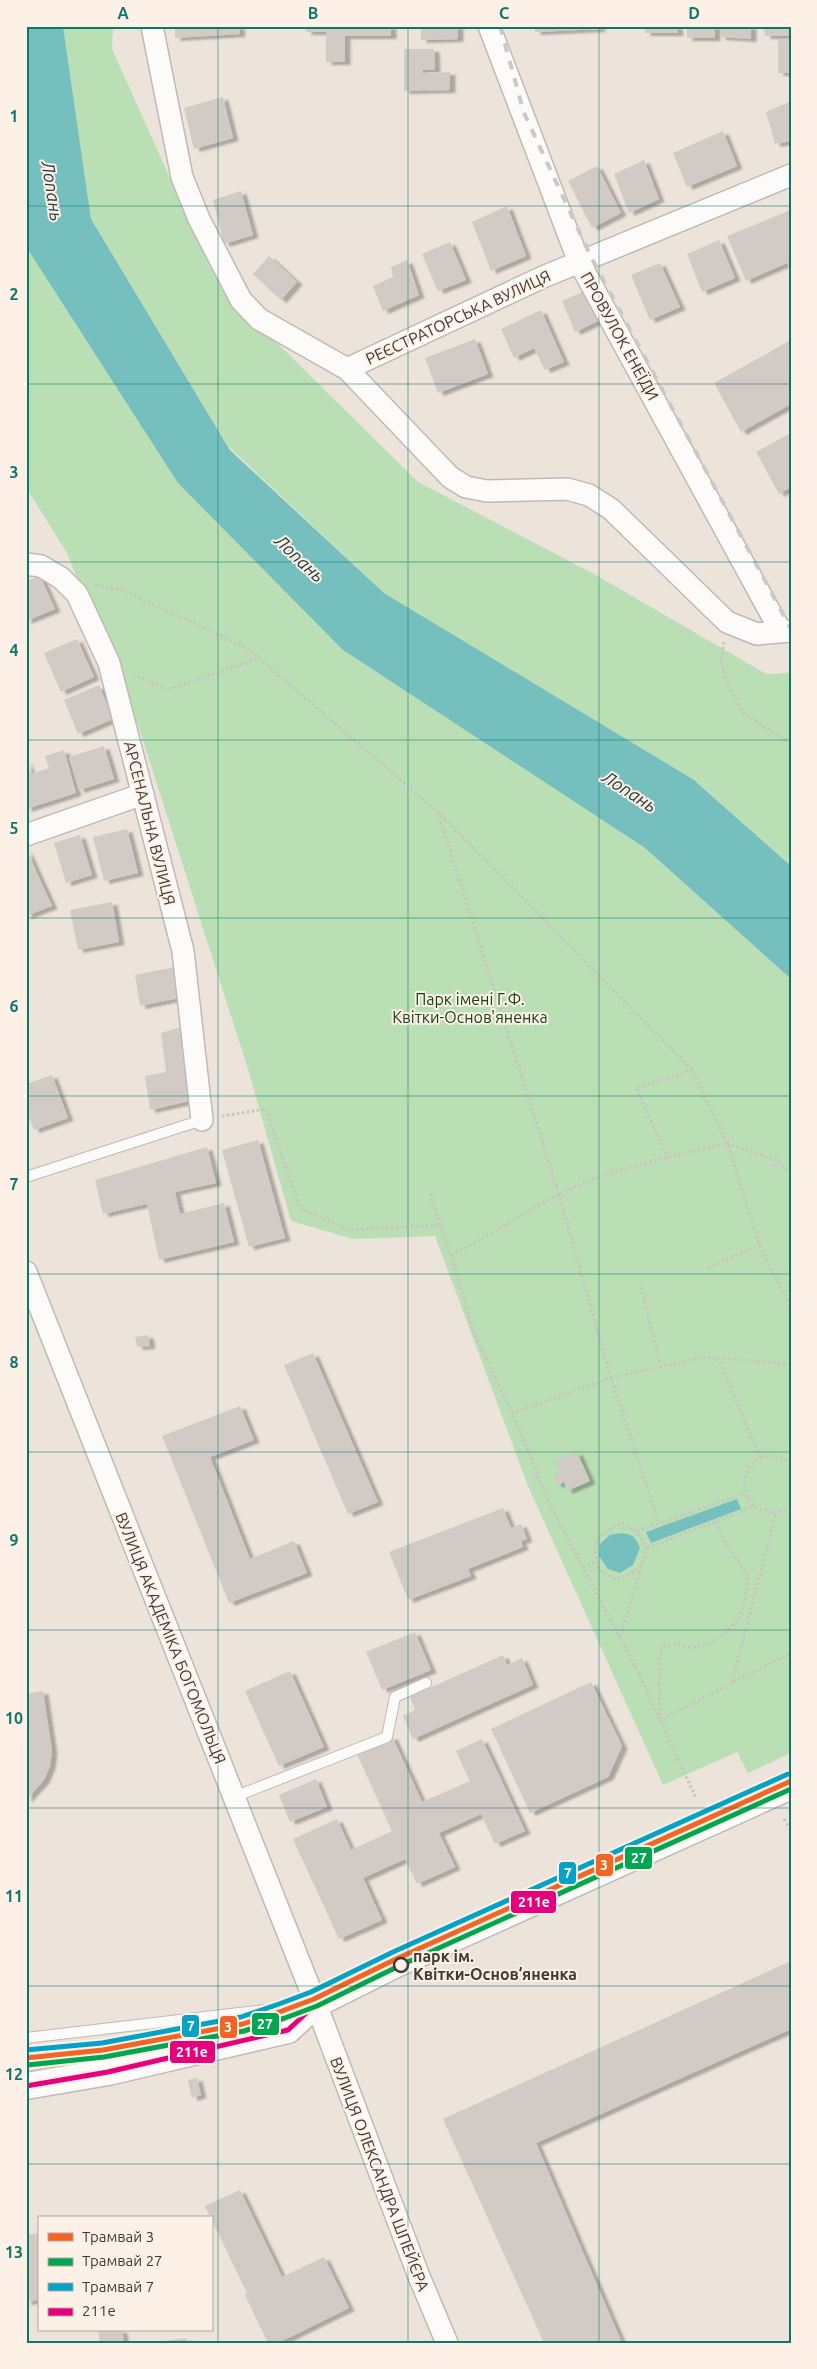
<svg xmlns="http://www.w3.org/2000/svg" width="817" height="2369" viewBox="0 0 817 2369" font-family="Ubuntu,sans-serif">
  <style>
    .green { fill: #bbdfb4 }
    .water { fill: #75c0be }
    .building { fill: #d1cac5; filter: url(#shadow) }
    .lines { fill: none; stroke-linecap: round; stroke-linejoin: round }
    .service-casing { stroke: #c1b9b3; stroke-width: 12 }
    .minor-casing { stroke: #c1b9b3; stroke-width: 24 }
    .tertiary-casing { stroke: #c1b9b3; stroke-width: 29 }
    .path { stroke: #c7c4c1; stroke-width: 3; stroke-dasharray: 2.5 2.5; stroke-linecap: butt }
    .service { stroke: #fcfbfa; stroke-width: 10 }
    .minor { stroke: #fcfbfa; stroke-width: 21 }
    .tertiary { stroke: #fcfbfa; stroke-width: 26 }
    .rail { stroke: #cbc9c7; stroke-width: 4; stroke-dasharray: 9 9; stroke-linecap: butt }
    .bus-1-casing { stroke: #fdf0e6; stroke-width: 9 }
    .bus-1 { stroke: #e5007d; stroke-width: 5 }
    .tram-1-casing { stroke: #fdf0e6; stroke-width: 9 }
    .tram-2-casing { stroke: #fdf0e6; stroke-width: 9 }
    .tram-3-casing { stroke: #fdf0e6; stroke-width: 9 }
    .tram-1 { stroke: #f26522; stroke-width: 5 }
    .tram-2 { stroke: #00a651; stroke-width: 5 }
    .tram-3 { stroke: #03a3c6; stroke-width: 5 }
    .grid { fill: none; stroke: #0f766e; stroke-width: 1; stroke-opacity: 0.55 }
    .stop-dot { fill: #fdf0e6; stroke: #413a35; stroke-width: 2.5 }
    .labels { text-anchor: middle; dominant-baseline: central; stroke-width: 4; stroke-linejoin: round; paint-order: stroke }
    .street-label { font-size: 16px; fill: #413a35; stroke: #fdf0e6 }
    .park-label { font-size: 16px; fill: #134617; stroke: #fdf0e6 }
    .stop-label { font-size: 16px; font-weight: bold; fill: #413a35; stroke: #fdf0e6; text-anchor: start }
    .water-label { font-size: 18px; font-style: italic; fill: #243d3d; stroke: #fdf0e6 }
    .line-badge { stroke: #fdf0e6; stroke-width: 2 }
    .badge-label { font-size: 14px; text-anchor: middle; font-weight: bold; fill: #fff }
    .neatline { fill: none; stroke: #0f766e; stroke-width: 2 }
    .grid-label { font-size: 16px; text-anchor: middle; font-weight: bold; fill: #0f766e }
  </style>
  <defs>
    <filter id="shadow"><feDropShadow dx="5.5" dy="3" stdDeviation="1" flood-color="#0004"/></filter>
  </defs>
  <rect width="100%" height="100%" fill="#ece3db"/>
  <path class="green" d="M63 26H113L112 49 210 267 277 343 418 482 594 574 766 674 791 673V866L698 783 384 593 228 446 91 219Z
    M26 242 27 248 343 650 645 848 791 979V1753L748 1773 737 1752 663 1785 528 1486 435 1236 353 1239 291 1221 248 1069 139 728 67 553 26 487Z"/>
  <path class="water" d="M26 26H63L91 219 230 450 384 593 694 780 791 866V979L645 848 343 650 178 483 27 248Z
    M737 1499 741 1509 651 1543 646 1532Z
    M621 1533C632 1534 636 1537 640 1548L633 1565 620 1573 608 1569 599 1556 600 1544 610 1535Z"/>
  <path class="building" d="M175 26H239L240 34 175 38Z
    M306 26H391V36H345V62H326V32H306Z
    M421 26H458V39L421 40Z
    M535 26H600V29L535 32Z
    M645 26H677L678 33H645Z
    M687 26H715V38H687Z
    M720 26H751V39L720 37Z
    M764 26H791V36H765Z
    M778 39H791V73H778Z
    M404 49H434L435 70H423V73L450 72V90L404 91Z
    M223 97 233 138 194 149 184 108Z
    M791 101V141L775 144 766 112Z
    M723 131 737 166 687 187 673 153Z
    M644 160 659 199 629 213 614 174Z
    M597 166 621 213 592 228 568 181Z
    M241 191 253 235 224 244 213 200Z
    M507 206 526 256 491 271 472 222Z
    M791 210V270L787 263 746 281 727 236Z
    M719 240 735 278 702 292 687 254Z
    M450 242 466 280 438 291 422 254Z
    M269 256 297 282 281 300 253 274Z
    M407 260 419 295 383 311 373 286 393 277 391 267Z
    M660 263 680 307 650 320 631 275Z
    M587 290 600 320 575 332 562 301Z
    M541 310 564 362 545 370 534 348 514 358 501 329Z
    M475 339 488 374 438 393 425 358Z
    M791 340V404L741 432 714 383Z
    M791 433V487L779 494 756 452Z
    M40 576 55 609 26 621V581Z
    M77 639 94 677 61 692 44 653Z
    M99 685 113 719 78 734 64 700Z
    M104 746 114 779 79 790 69 757Z
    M64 750 76 793 26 809V760L31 774 49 768 45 756Z
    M127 829 138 873 104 881 93 837Z
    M80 835 92 875 66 883 54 843Z
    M26 849 52 906 26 916Z
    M112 902 119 942 78 950 70 910Z
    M175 967 179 998 140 1006 135 975Z
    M181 1027 190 1101 150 1110 145 1076 166 1072 161 1033Z
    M52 1075 68 1118 34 1130 26 1109V1084Z
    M258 1140 285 1238 249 1247 222 1150Z
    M207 1147 216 1183 175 1192 180 1214 224 1203 234 1242 159 1260 147 1204 103 1214 95 1180Z
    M148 1335 150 1346 137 1347 135 1337Z
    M313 1353 378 1502 348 1514 284 1365Z
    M240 1406 254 1440 210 1457 250 1559 294 1541 307 1573 229 1603 162 1436Z
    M577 1452 590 1481 567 1491 564 1482 557 1485 553 1476 561 1473 556 1460Z
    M503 1508 511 1528 521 1524 527 1539 521 1541 523 1547 468 1569 471 1576 408 1600 389 1552Z
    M415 1632 431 1670 382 1690 366 1652Z
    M503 1655 507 1665 522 1658 533 1685 413 1739 403 1716 415 1710 410 1697Z
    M290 1671 324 1747 279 1766 245 1691Z
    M591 1682 622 1746 608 1777 530 1813 491 1729Z
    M43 1691 52 1751 50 1766 44 1780 26 1800V1694Z
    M392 1736 422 1802 470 1781 456 1751 482 1739 525 1831 495 1844 481 1814 439 1833 455 1867 417 1884 405 1859 363 1878 382 1920 339 1939 293 1839 337 1819 351 1850 392 1831 356 1752Z
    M316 1779 327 1807 290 1822 279 1795Z
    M791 1961V2029L536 2143 622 2343H544L443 2119Z
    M197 2078 201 2095 192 2098 188 2080Z
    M240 2190 282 2277 324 2257 349 2308 278 2343H268L245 2295 247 2293 205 2206Z
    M38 2233 39 2300 26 2302V2235Z
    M98 2330H122L124 2343H100Z
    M186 2338 187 2343H160V2342Z"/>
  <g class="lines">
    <g class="service-casing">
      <path id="service" d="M26 1177 202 1120
        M234 1797 387 1737 395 1697 426 1683
        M26 2038 308 2005"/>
    </g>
    <g class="minor-casing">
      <path id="minor" d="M152 26 182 177 199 219 241 300 259 319 347 369 450 477 466 487 487 491 567 489 589 495 611 509 727 622 757 634 791 631
        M489 26 579 262 781 632
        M347 369 543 277 791 175
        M26 564 41 566 61 578 77 594 109 663 183 951 202 1120
        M26 835 143 794
        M26 1272 316 2004 418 2274 447 2343"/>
    </g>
    <g class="tertiary-casing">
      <path id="tertiary" d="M26 2086 108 2072 288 2030 316 2004 394 1965 791 1786"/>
    </g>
    <path class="path" d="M96 585 122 590 247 648 438 812 692 1070
      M724 642 721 662 729 687 744 714 791 743
      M133 674 168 690 259 658
      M438 812 559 1195 611 1378 512 1413 551 1507 638 1672 696 1798
      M222 1116 266 1109 300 1208 348 1230 440 1225 451 1255 473 1331 512 1413
      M791 1174 776 1160 727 1143 761 1249 791 1308
      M430 1194 440 1225
      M451 1255C488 1237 522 1213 558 1195 611 1168 670 1157 727 1143L692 1070 636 1088 668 1158
      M708 1268 759 1245
      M641 1287 661 1367
      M718 1358 760 1457
      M791 1463C744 1434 726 1506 769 1512 777 1513 784 1512 791 1506
      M658 1521 611 1378 703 1357 791 1364
      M715 1522 723 1539 748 1575C745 1604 744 1621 718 1638 710 1642 701 1647 692 1647 679 1646 676 1642 662 1647L659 1663 660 1720 791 1653
      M622 1523 637 1531 647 1548C641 1571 637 1573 615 1579L599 1570C591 1542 595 1535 622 1523Z
      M637 1531 746 1493
      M647 1548 755 1506
      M583 1567 596 1562
      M620 1637 642 1565
      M732 1682 776 1513
      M784 1819 791 1830"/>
    <use href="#service" class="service"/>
    <use href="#minor" class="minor"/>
    <use href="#tertiary" class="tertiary"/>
    <path class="rail" d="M500 26 524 113 591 257 791 629"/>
    <g class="bus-1-casing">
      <path id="bus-1" d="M26 2086 108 2072 288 2030 316 2004 394 1965 791 1786"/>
    </g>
    <use href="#bus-1" class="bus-1"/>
    <g class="tram-1-casing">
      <path id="tram-1" d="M26 2058 103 2050 243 2024 282 2011 314 1999 396 1959 791 1781"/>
    </g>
    <g class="tram-2-casing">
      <path id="tram-2" d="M27 2065 104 2057 244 2031 285 2018 317 2006 399 1966 791 1789"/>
    </g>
    <g class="tram-3-casing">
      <path id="tram-3" d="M26 2050 102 2043 241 2017 279 2004 311 1992 393 1952 788 1774"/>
    </g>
    <use href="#tram-1" class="tram-1"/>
    <use href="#tram-2" class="tram-2"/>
    <use href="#tram-3" class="tram-3"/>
  </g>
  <path class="grid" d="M218 26V2343M408 26V2343M599 26V2343M26 206H791M26 384H791M26 562H791M26 740H791M26 918H791M26 1096H791M26 1274H791M26 1452H791M26 1630H791M26 1808H791M26 1986H791M26 2164H791"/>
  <circle class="stop-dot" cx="401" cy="1965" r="7"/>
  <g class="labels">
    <g class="street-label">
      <text transform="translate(458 317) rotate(-25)">РЕЄСТРАТОРСЬКА ВУЛИЦЯ</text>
      <text transform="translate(620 336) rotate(61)">ПРОВУЛОК ЕНЕЇДИ</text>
      <text transform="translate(150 823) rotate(76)">АРСЕНАЛЬНА ВУЛИЦЯ</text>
      <text transform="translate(171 1638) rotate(68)">ВУЛИЦЯ АКАДЕМІКА БОГОМОЛЬЦЯ</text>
      <text transform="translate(380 2174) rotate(69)">ВУЛИЦЯ ОЛЕКСАНДРА ШПЕЙЄРА</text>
    </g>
    <g class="park-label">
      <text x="470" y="999">Парк імені Г.Ф.<tspan x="470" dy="18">Квітки-Основ'яненка</tspan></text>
    </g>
    <g class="stop-label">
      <text x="413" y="1956">парк ім.<tspan x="413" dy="18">Квітки-Основ’яненка</tspan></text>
    </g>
    <g class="water-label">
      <text transform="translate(53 191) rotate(81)">Лопань</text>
      <text transform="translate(300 558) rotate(43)">Лопань</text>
      <text transform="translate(630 791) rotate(33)">Лопань</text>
    </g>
  </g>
  <g class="line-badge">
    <rect x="624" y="1846" width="29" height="24" rx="5" fill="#00a651"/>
    <rect x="595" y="1853" width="19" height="24" rx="5" fill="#f26522"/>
    <rect x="558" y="1861" width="19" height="24" rx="5" fill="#03a3c6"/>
    <rect x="510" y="1890" width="47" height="24" rx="5" fill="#e5007d"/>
    <rect x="251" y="2012" width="29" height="24" rx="5" fill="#00a651"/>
    <rect x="181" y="2014" width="19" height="24" rx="5" fill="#03a3c6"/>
    <rect x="219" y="2015" width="19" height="24" rx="5" fill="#f26522"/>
    <rect x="169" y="2040" width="47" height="24" rx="5" fill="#e5007d"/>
  </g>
  <g class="badge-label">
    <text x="639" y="1863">27</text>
    <text x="604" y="1870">3</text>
    <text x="568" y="1878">7</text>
    <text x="534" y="1907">211е</text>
    <text x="265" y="2029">27</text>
    <text x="191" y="2031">7</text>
    <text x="228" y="2032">3</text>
    <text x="192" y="2057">211е</text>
  </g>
  <rect width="817" height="2369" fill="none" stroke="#fdf0e6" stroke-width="55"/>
  <rect x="38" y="2216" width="175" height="115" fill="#fdf0e6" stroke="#b2a79f"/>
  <rect x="48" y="2233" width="25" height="8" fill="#f26522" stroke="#b2a79f"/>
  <text x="82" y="2242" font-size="15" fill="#413a35">Трамвай 3</text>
  <rect x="48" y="2258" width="25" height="8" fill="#00a651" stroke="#b2a79f"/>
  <text x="82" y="2266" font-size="15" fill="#413a35">Трамвай 27</text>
  <rect x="48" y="2283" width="25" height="8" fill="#03a3c6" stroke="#b2a79f"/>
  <text x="82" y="2292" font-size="15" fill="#413a35">Трамвай 7</text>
  <rect x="48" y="2308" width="25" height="8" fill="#e5007d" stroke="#b2a79f"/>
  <text x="82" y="2316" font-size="15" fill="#413a35">211е</text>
  <rect x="28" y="28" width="762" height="2314" class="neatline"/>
  <g class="grid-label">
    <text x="123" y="19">A</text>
    <text x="313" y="19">B</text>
    <text x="504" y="19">C</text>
    <text x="694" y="19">D</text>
    <text x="14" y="122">1</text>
    <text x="14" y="300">2</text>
    <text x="14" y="478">3</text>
    <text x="14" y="656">4</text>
    <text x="14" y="834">5</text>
    <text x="14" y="1012">6</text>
    <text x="14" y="1190">7</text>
    <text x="14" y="1368">8</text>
    <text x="14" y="1546">9</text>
    <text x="14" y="1724">10</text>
    <text x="14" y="1902">11</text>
    <text x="14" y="2080">12</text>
    <text x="14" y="2258">13</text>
  </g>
</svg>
